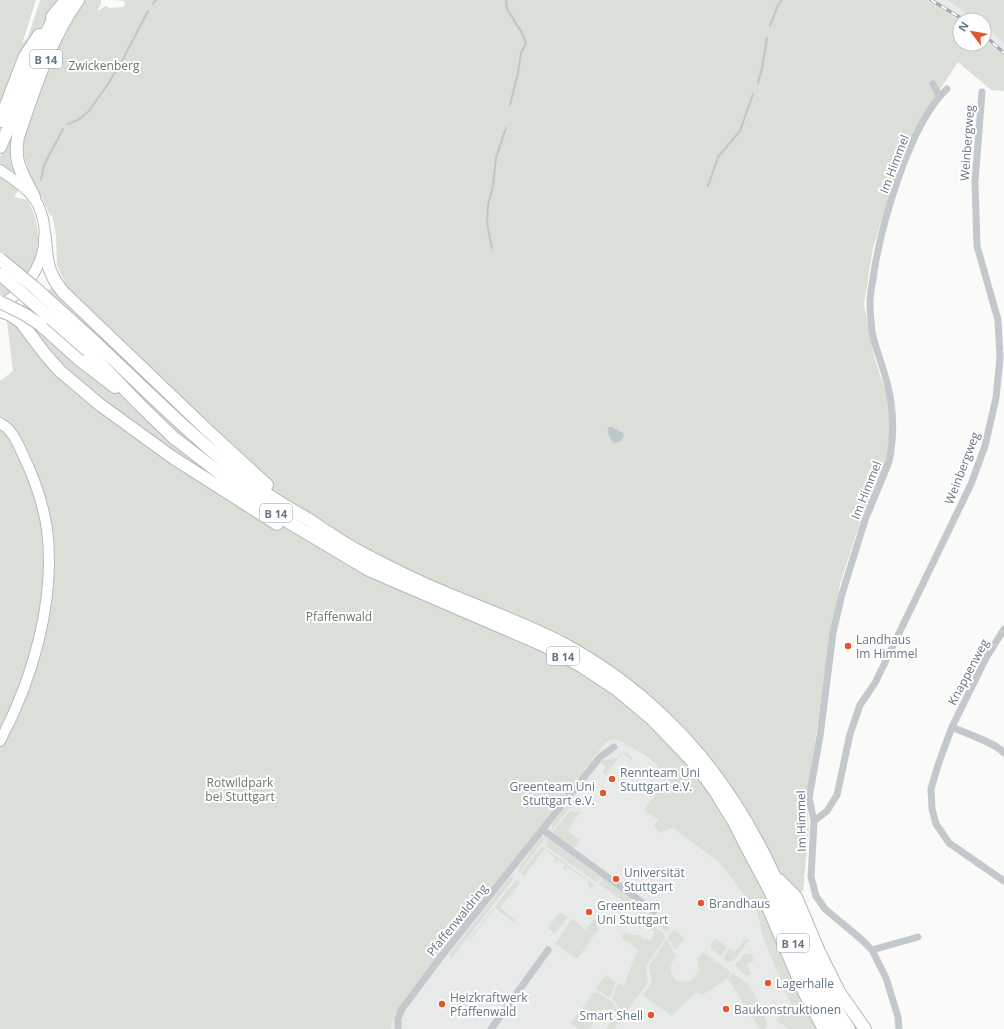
<svg xmlns="http://www.w3.org/2000/svg" width="1004" height="1029" viewBox="0 0 1004 1029" font-family="'Open Sans',sans-serif">
  <style>
    .built { fill: #e8e9e9 }
    .green { fill: #dadfd7 }
    .water { fill: #bbc7cb }
    .lines { fill: none; stroke-linecap: round; stroke-linejoin: round }
    .stream { stroke: #bbc7cb; stroke-width: 2 }
    .secondary-casing { stroke: #b3babf; stroke-width: 12 }
    .highway-casing { stroke: #b4b9bd; stroke-width: 14 }
    .street { stroke: #c3c8cc; stroke-width: 7 }
    .secondary { stroke: #fff; stroke-width: 10 }
    .highway { stroke: #fff; stroke-width: 12 }
    .rail-casing { stroke: #a2aab0; stroke-width: 3.5 }
    .rail { stroke: #fff; stroke-width: 2; stroke-dasharray: 6; stroke-linecap: butt }
    .highway-bridge-casing { stroke: #b4b9bd; stroke-width: 14; stroke-linecap: butt }
    .highway-bridge { stroke: #fff; stroke-width: 12 }
    .poi-dot { fill: #e4572e; stroke: #fff; stroke-width: 1.5 }
    .labels { text-anchor: middle; dominant-baseline: central; stroke-width: 4; stroke-linejoin: round; paint-order: stroke }
    .shield { fill: #fff; stroke: #939fa8; stroke-width: 1 }
    .shield-label { font-size: 11px; font-weight: bold; fill: #657683 }
    .park-label { font-size: 12px; fill: #687a64; stroke: #fff }
    .street-label { font-size: 12px; fill: #657683; stroke: #fff }
    .poi-label { font-size: 12px; fill: #657683; stroke: #fff; text-anchor: start }
  </style>
  <rect width="100%" height="100%" fill="#fafaf8"/>
  <path class="built" d="M926 0H947L977 20H960V21Z
    M984 25 1004 43V56L984 39Z
    M615 739 621 740 659 767 664 773 666 780 644 810 658 820 653 827 660 833 672 828 719 862 757 912 763 938 792 1004 776 1020 788 1029H391L394 1015 606 742Z"/>
  <path class="green" d="M0 0H36L22 44 28 37 40 0H59L14 67 0 110Z
    M83 0H101V4L97 11 106 6 109 8 124 7 125 1 114 0H926L960 21V44H984V39L1004 56V91L991 90 958 62 920 120 890 193 873 248 864 304 874 356 889 402V458L861 519 840 584 829 643 807 799 809 830 803 890 772 925 818 1029H788L776 1020 791 1004 763 938 757 912 719 862 672 828 660 833 653 827 658 820 644 810 666 780C662 763 636 751 621 741L615 739 606 742 394 1015 391 1029H0V381L13 371 6 314 64 281 57 265 56 234 52 215 50 216C39 185 18 168 25 133L52 57Z
    M947 0H1004V43L984 25V20H977Z
    M41 53 11 144 10 159 15 173 13 174 0 163V157L6 145Z
    M0 174 19 189 14 197 27 200C41 221 42 251 28 274 22 283 13 290 3 297L0 295Z
    M622 752 624 754 626 752 632 757 633 761 622 753 606 775 602 772 606 767 601 762 603 760 617 758Z
    M573 798 576 800 551 831 552 824Z
    M570 811 577 812 581 811 567 831 580 840 573 849 552 833Z
    M545 836 546 837 519 873V867L541 838Z
    M548 838 601 877 597 883 546 846 545 843Z
    M542 846 546 848 524 876 521 873Z
    M548 850 595 885 592 889 587 885 589 882 568 867 565 870 563 868 565 865 558 860 555 863 553 861 556 858 547 852Z
    M512 877 514 878 451 959 450 957 451 953 509 878Z
    M603 878 647 911 644 916 599 884Z
    M516 880 520 883 500 908 515 920 513 922 495 908 470 940 469 939Z
    M560 912 568 917 555 934 548 928Z
    M649 913 670 928 667 932 646 917Z
    M572 919 586 930 594 919 599 922 596 926 599 929 577 959 555 944Z
    M652 925 664 934 665 938 646 966 648 982 624 1015C617 1010 618 1004 612 999L618 983 624 986 635 956 639 950 621 938 624 933 634 935H639L645 940 646 938 650 941 654 935V931L648 927Z
    M674 930 685 938 675 950 668 937Z
    M715 938 727 947 721 956 711 949V944Z
    M667 939 676 957C669 964 669 974 676 981 689 983 692 981 699 971L697 958 703 952 731 972 727 979 702 995 700 993H695L672 1016 643 995 652 982 649 968 650 964Z
    M746 939 749 940 733 961 729 962 723 958 729 949 735 952Z
    M745 953 751 954 754 961 747 964 751 974 747 976 737 968 736 964Z
    M732 973 748 984 753 991 766 1021 767 1025 765 1029H760L728 979Z
    M606 975 616 982 610 998 601 992 595 990Z
    M594 992C601 994 610 999 614 1005 617 1010 618 1013 623 1016L614 1029H606L615 1015 604 1008 589 1029H579L571 1023Z"/>
  <path class="water" d="M608 427H612L623 433 624 435 621 441 614 443C610 440 607 432 608 427Z"/>
  <g class="lines">
    <path class="stream" d="M506 0 507 9 522 33 526 43 521 53 518 73 510 105
      M153 4 156 0
      M770 26 778 5 782 0
      M758 83 762 68 767 38
      M68 124 78 120 89 111 108 84 122 61 148 11
      M41 180 44 165 63 129
      M708 186 718 157 740 131 753 94
      M492 248 487 223 488 205 493 186 496 158 506 128"/>
    <g class="secondary-casing">
      <path id="secondary" d="M0 170C11 178 25 186 33 197 38 202 41 212 43 219 51 254 31 289 0 305
        M0 423C2 425 5 426 7 428 16 436 19 447 24 457 35 480 43 503 47 529 56 599 33 679 0 741"/>
    </g>
    <g class="highway-casing">
      <path id="highway" d="M52 17 66 0
        M0 121 25 56 39 35
        M0 147 8 129 37 51 57 12
        M34 197C23 174 13 164 18 137 34 90 49 41 78 0
        M45 237C46 260 48 274 63 292L205 428 267 485
        M0 311 9 314 20 321 45 354 60 371 99 404 172 457 277 524
        M41 325 81 361 115 387
        M96 343C148 392 199 444 257 487 274 500 293 510 311 521 327 532 343 543 360 552 385 565 410 578 436 589 478 607 521 622 562 643 599 663 635 689 665 718 711 762 746 815 773 873 798 925 816 981 849 1029
        M88 351 138 403 173 437 247 494 287 521 369 570 543 645 581 666 616 689 654 721 695 764 715 791 734 822 746 846 770 891 809 980 821 1004 837 1029
        M779 880 796 897 820 954 839 992 865 1029
        M768 907 805 994 824 1029"/>
    </g>
    <path class="street" d="M933 84 939 96
      M1004 629 986 658 952 727 938 765 931 789 932 809 936 824 949 843 1004 881
      M952 727C966 734 995 742 1004 753
      M814 821 827 811 837 795 850 734 860 705 875 683 971 484 985 446 996 398 1000 358 998 320 977 246 975 182 982 92
      M543 830 654 911
      M872 950 918 937
      M398 1029V1018L402 1009 440 958 600 757 614 747
      M491 1029 548 950
      M899 1029 898 1017 886 978 872 950 861 939 825 909 816 896 811 877 814 821 809 798 820 736 833 633 842 594 865 520 889 462C894 438 894 410 888 387 884 368 876 351 872 332 871 322 870 311 870 302 870 292 873 281 874 272 882 222 910 123 947 89"/>
    <use href="#secondary" class="secondary"/>
    <use href="#highway" class="highway"/>
    <g class="rail-casing">
      <path id="rail" d="M931 0 964 20
        M984 35 1004 53"/>
    </g>
    <use href="#rail" class="rail"/>
    <g class="highway-bridge-casing">
      <path id="highway-bridge" d="M0 259 35 288 96 343
        M0 274 88 351
        M0 302 24 314 41 325"/>
    </g>
    <use href="#highway-bridge" class="highway-bridge"/>
  </g>
  <g class="poi-dot">
    <circle cx="848" cy="646" r="4"/>
    <circle cx="612" cy="779" r="4"/>
    <circle cx="603" cy="793" r="4"/>
    <circle cx="616" cy="879" r="4"/>
    <circle cx="701" cy="903" r="4"/>
    <circle cx="589" cy="912" r="4"/>
    <circle cx="768" cy="983" r="4"/>
    <circle cx="442" cy="1004" r="4"/>
    <circle cx="726" cy="1009" r="4"/>
    <circle cx="651" cy="1015" r="4"/>
  </g>
  <g class="labels">
    <g class="shield">
      <rect x="30" y="50" width="32" height="18" rx="3"/>
      <rect x="260" y="504" width="32" height="18" rx="3"/>
      <rect x="547" y="647" width="32" height="18" rx="3"/>
      <rect x="777" y="934" width="32" height="18" rx="3"/>
    </g>
    <g class="shield-label">
      <text x="46" y="59">B 14</text>
      <text x="276" y="513">B 14</text>
      <text x="563" y="656">B 14</text>
      <text x="793" y="943">B 14</text>
    </g>
    <g class="park-label">
      <text x="104" y="65">Zwickenberg</text>
      <text x="339" y="616">Pfaffenwald</text>
      <text x="240" y="782">Rotwildpark<tspan x="240" dy="14">bei Stuttgart</tspan></text>
    </g>
    <g class="street-label">
      <text transform="translate(967 143) rotate(-86)">Weinbergweg</text>
      <text transform="translate(894 164) rotate(-69)">Im Himmel</text>
      <text transform="translate(962 468) rotate(-69)">Weinbergweg</text>
      <text transform="translate(866 490) rotate(-68)">Im Himmel</text>
      <text transform="translate(968 672) rotate(-62)">Knappenweg</text>
      <text transform="translate(801 821) rotate(-91)">Im Himmel</text>
      <text transform="translate(457 920) rotate(-51)">Pfaffenwaldring</text>
    </g>
    <g class="poi-label">
      <text x="856" y="639">Landhaus<tspan x="856" dy="14">Im Himmel</tspan></text>
      <text x="620" y="772">Rennteam Uni<tspan x="620" dy="14">Stuttgart e.V.</tspan></text>
      <text x="595" y="786" text-anchor="end">Greenteam Uni<tspan x="595" dy="14">Stuttgart e.V.</tspan></text>
      <text x="624" y="872">Universität<tspan x="624" dy="14">Stuttgart</tspan></text>
      <text x="709" y="903">Brandhaus</text>
      <text x="597" y="905">Greenteam<tspan x="597" dy="14">Uni Stuttgart</tspan></text>
      <text x="776" y="983">Lagerhalle</text>
      <text x="450" y="997">Heizkraftwerk<tspan x="450" dy="14">Pfaffenwald</tspan></text>
      <text x="734" y="1009">Baukonstruktionen</text>
      <text x="643" y="1015" text-anchor="end">Smart Shell</text>
    </g>
  </g>
  <g transform="translate(972 32) rotate(302)"><circle r="19" fill="#ffffff" stroke="#c1c8cd"/>
  <path d="M0-3L7 15L0 10L-7 15Z" fill="#e4572e"/>
  <text y="-6" font-size="11" font-weight="bold" text-anchor="middle" fill="#657683">N</text>
  </g>
</svg>
